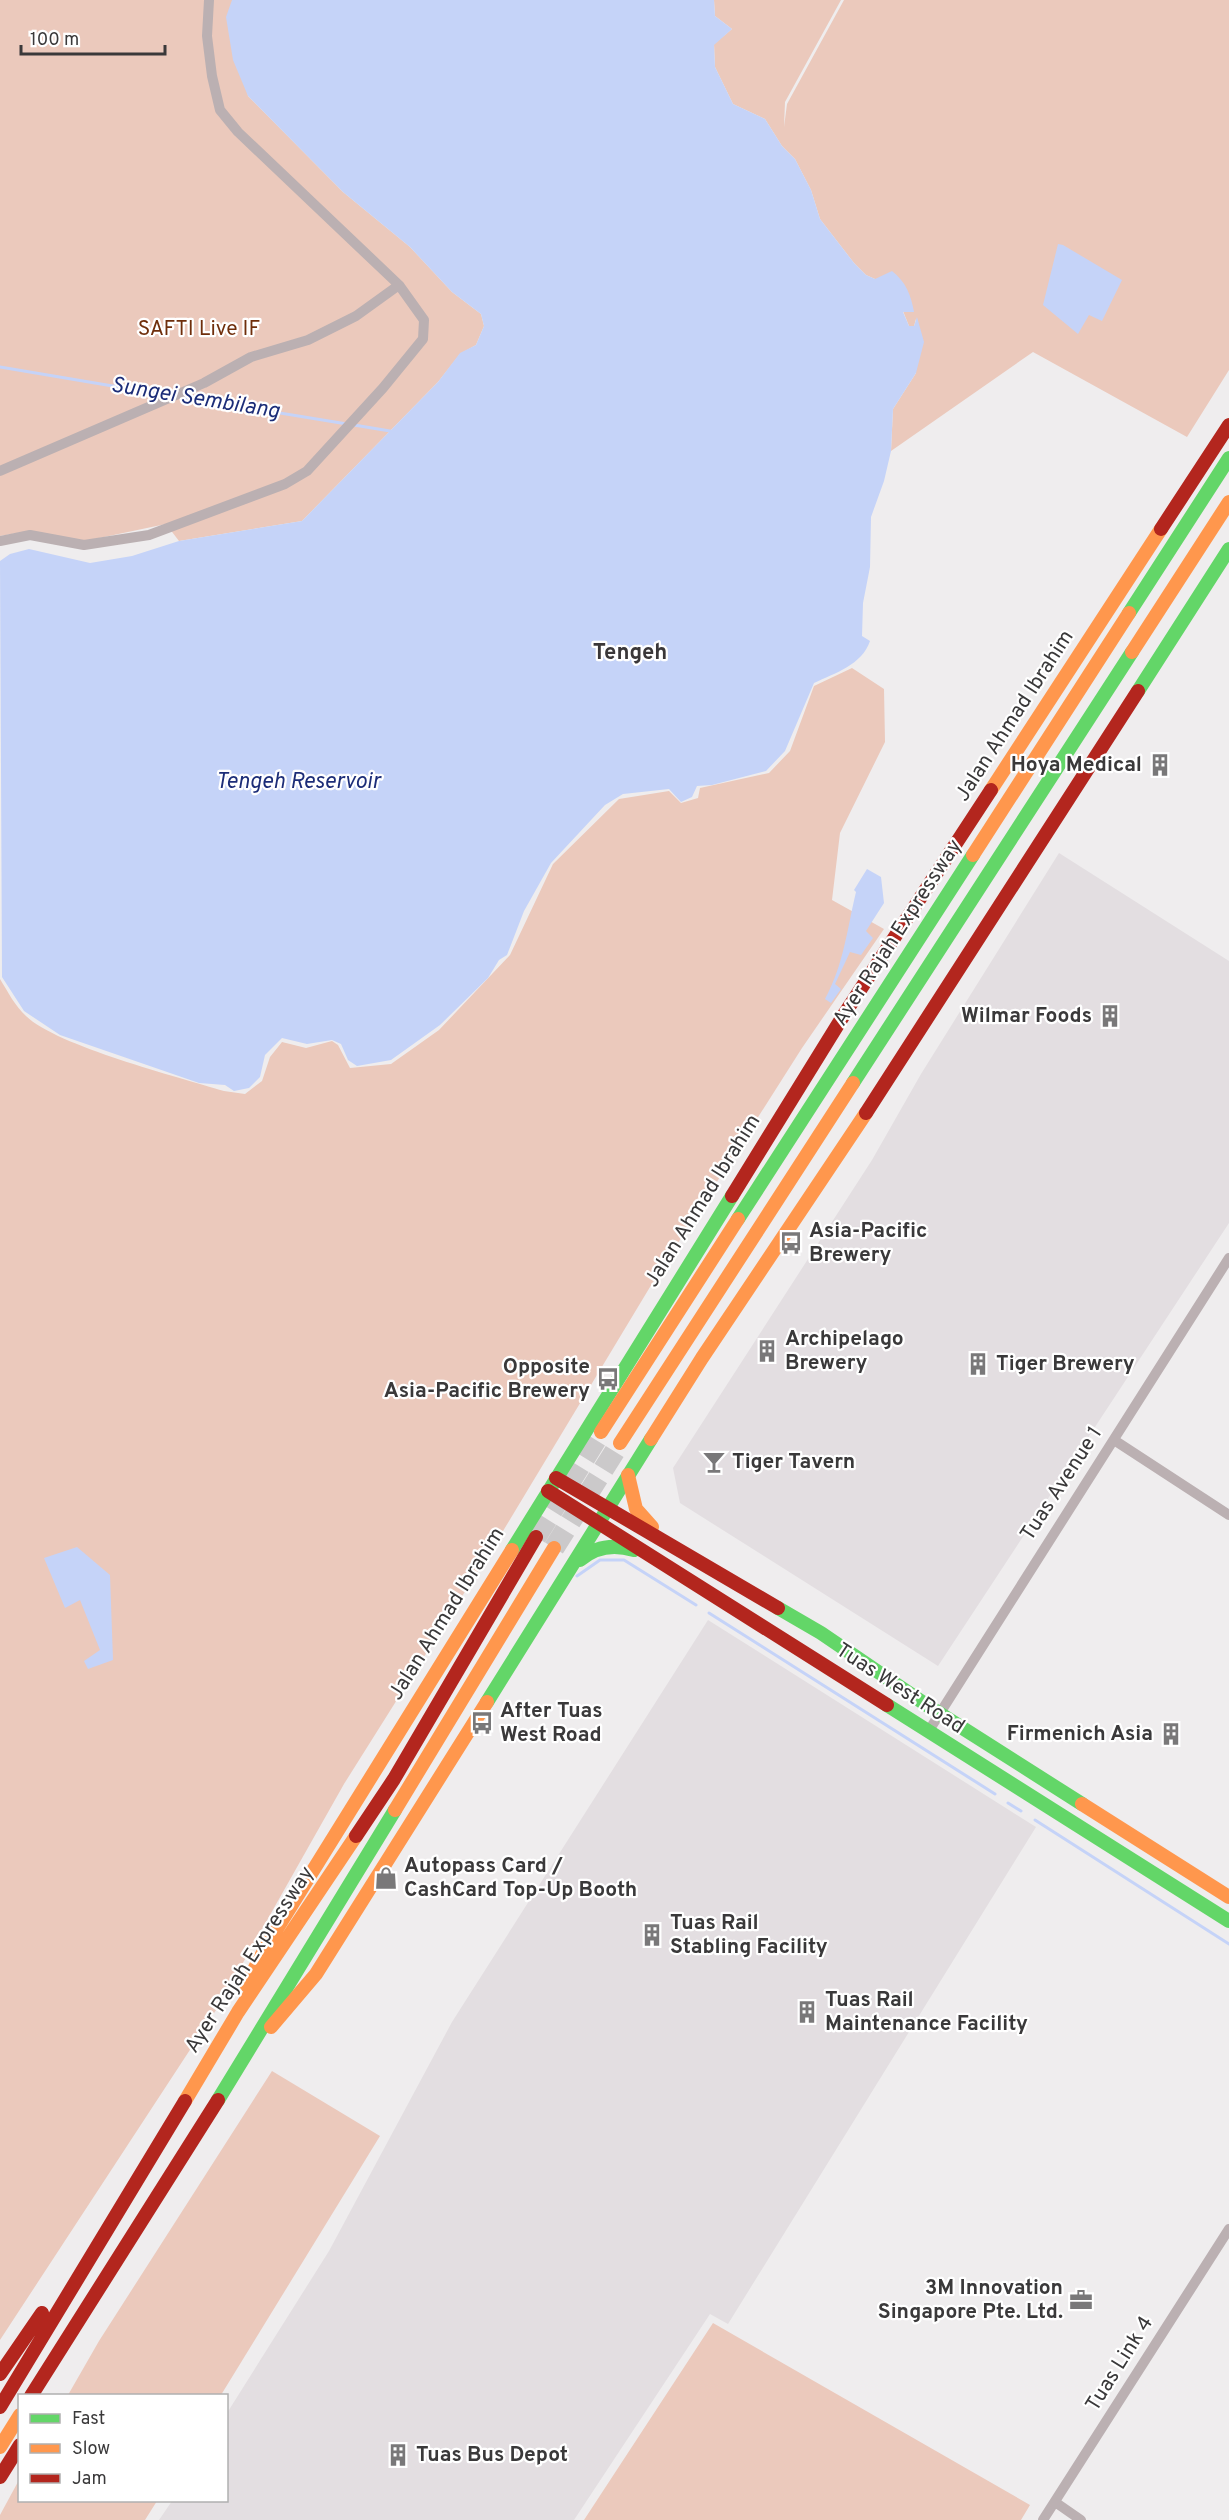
<svg xmlns="http://www.w3.org/2000/svg" width="1229" height="2520" viewBox="0 0 1229 2520" font-family="Overpass,sans-serif">
  <style>
    .built { fill: #e3dee1 }
    .green { fill: #ebc9bc }
    .water { fill: #c5d3f8 }
    .lines { fill: none; stroke-linecap: round; stroke-linejoin: round }
    .stream { stroke: #c5d3f8; stroke-width: 3 }
    .highway-tunnel { stroke: #cbc9ca; stroke-width: 21; stroke-dasharray: 21 10; stroke-linecap: butt }
    .street { stroke: #bbb0b2; stroke-width: 10 }
    .fast { stroke: #63d668; stroke-width: 14 }
    .slow { stroke: #ff974d; stroke-width: 14 }
    .jam { stroke: #b3261e; stroke-width: 14 }
    .labels { text-anchor: middle; dominant-baseline: central; stroke-width: 4.5; stroke-linejoin: round; paint-order: stroke }
    .park-label { font-size: 21px; fill: #6f2e0b; stroke: #fff }
    .street-label { font-size: 21px; fill: #3a393a; stroke: #fff }
    .poi-label { font-size: 21px; font-weight: bold; fill: #3a393a; stroke: #fff; text-anchor: start }
    .water-label { font-size: 22px; font-style: italic; fill: #1c2d78; stroke: #fff }
    .neighbourhood-label { font-size: 22px; font-weight: bold; fill: #3a3739; stroke: #fff }
  </style>
  <rect width="100%" height="100%" fill="#efedee"/>
  <path class="built" d="M1059 853 1229 961V1223L938 1666 680 1503 673 1468 872 1160 921 1074Z
    M708 1620 1036 1827 728 2324 710 2314 574 2520H159L172 2501 226 2500 227 2413 329 2251 452 2022Z"/>
  <path class="green" d="M0 0H232L248 96 343 192 410 247 452 292 481 314 484 326 476 345 460 354 438 382 302 521 179 541 166 524 85 541 29 531 0 536Z
    M714 0H841L785 102 784 127 787 104 844 0H1229V370L1187 437 1033 352 891 451 893 409 916 373V319L914 326H909L903 311 875 279 866 275 854 263 820 219 811 190 795 159 782 146 765 119 733 104 715 67 714 44 732 29 715 16Z
    M852 668 884 689 885 742 840 833 832 900 884 929 802 1048 650 1287 500 1536 344 1784 218 2007 0 2340V979C8 992 15 1006 26 1016 57 1046 178 1077 224 1091L245 1094 262 1081 270 1057 282 1042 306 1048 332 1041 338 1045 350 1068 391 1064 439 1030 510 955 553 864 619 799 669 791 681 803 698 798 700 788 769 773 790 751 814 686Z
    M272 2071 380 2136 221 2395H68L99 2341Z
    M713 2323 1030 2505 1021 2520H584Z
    M19 2480 20 2500 157 2501 145 2520H0V2515Z"/>
  <path class="water" d="M232 0H714L715 16 732 29 714 45 715 67 733 104 765 119 782 146 795 159 811 190 820 219 854 263 866 275 875 279 892 271C906 282 911 295 914 312H903L909 326H914L917 317 924 342 916 373 893 409 891 451 884 481 871 517 870 567 863 603 862 636 870 641C862 665 835 673 814 683L785 751 766 771 712 785 697 786 692 797 681 802 669 789 623 794 605 805 551 863 524 911 507 955 499 960 488 978 440 1025 391 1060 357 1066 348 1060 341 1044 332 1040 307 1044 282 1038 265 1055 260 1077 249 1088 234 1091 225 1085 199 1083 60 1035 24 1011 2 977 0 561 10 554 29 549 90 563 132 556 179 541 302 521 438 382 460 353 476 345 484 326 481 314 452 292 410 247 343 192 248 96 233 60 226 17Z
    M1058 244 1063 245 1122 280 1102 321 1089 315 1078 334 1043 305Z
    M867 869 881 877 884 903 866 931 873 938 861 955 850 952 835 984 841 989 831 1003 825 999C844 964 847 929 856 892L854 890Z
    M77 1547 110 1575 113 1660 88 1669 84 1661 100 1650 80 1600 65 1608 44 1558Z"/>
  <g class="lines">
    <path class="stream" d="M0 367 166 395
      M182 397 347 424
      M354 425 390 431
      M577 1576 600 1560H624L696 1605
      M709 1613 995 1794
      M1008 1803 1021 1811
      M1035 1820 1229 1944"/>
    <path class="highway-tunnel" d="M536 1537 601 1432
      M554 1548 620 1443"/>
    <path class="street" d="M0 471 204 383 251 357 308 340 356 316 399 285
      M0 541 30 535 84 545 149 535 285 484 307 471 383 388 423 339 424 320 399 285 238 132 220 110 212 76 207 36 209 0
      M1114 1440 1229 1515
      M928 1732 1229 1258
      M1055 2502 1081 2520
      M1043 2520 1229 2229"/>
    <path class="fast" d="M1129 613 1229 458
      M1138 691 1229 549
      M853 1083 1132 652
      M738 1219 973 855
      M512 1550 732 1196
      M580 1560C596 1546 614 1544 634 1550
      M778 1608 821 1633 931 1708 1082 1804
      M487 1702 651 1439
      M887 1705 1229 1921
      M218 2100 395 1810"/>
    <path class="slow" d="M1132 652 1229 502
      M991 790 1161 529
      M973 855 1129 613
      M601 1432 738 1219
      M651 1439 702 1358 866 1113
      M620 1443 853 1083
      M628 1475 636 1509 652 1527
      M1082 1804 1229 1897
      M395 1810 554 1548
      M246 1985 268 1943 512 1550
      M271 2027 316 1974 487 1702
      M185 2101 238 2012 356 1836
      M0 2447 20 2415"/>
    <path class="jam" d="M1161 529 1229 425
      M866 1113 1138 691
      M732 1196 845 1013 991 790
      M556 1478 778 1608
      M548 1491 887 1705
      M356 1836 394 1779 536 1537
      M0 2374 42 2313
      M31 2396 218 2100
      M0 2407 185 2101
      M0 2477 20 2445"/>
  </g>
  <defs>
    <g id="building-bare" transform="scale(1.8)"><path d="M-4-6H4V6H1V3H-1V6H-4ZM-2.5-4.3h1.7v1.8h-1.7ZM.8-4.3h1.7v1.8H.8ZM-2.5-1h1.7V.8h-1.7ZM.8-1h1.7V.8H.8Z" fill="#797879" stroke="#fff" stroke-width="2.5" paint-order="stroke"/></g>
    <g id="bus-bare" transform="scale(1.8)"><path d="M-5-6H5V4H4V6H2V4H-2V6H-4V4H-5ZM-3.5-4V0h7V-4ZM-3.5 1.2v1.5H-2V1.2ZM2 1.2v1.5H3.5V1.2Z" fill="#797879" stroke="#fff" stroke-width="2.5" paint-order="stroke"/></g>
    <g id="bar-bare" transform="scale(1.8)"><path d="M-6-5H6L.8 .8V4.5H3.5V6h-7V4.5H-.8V.8Z" fill="#797879" stroke="#fff" stroke-width="2.5" paint-order="stroke"/></g>
    <g id="shop-bare" transform="scale(1.8)"><path d="M-5-2.5h2.3a2.7 3.5 0 0 1 5.4 0H5L5.5 6h-11ZM-1.5-2.5h3a1.5 2.3 0 0 0-3 0Z" fill="#797879" stroke="#fff" stroke-width="2.5" paint-order="stroke"/></g>
    <g id="office-bare" transform="scale(1.8)"><path d="M-6-3h4V-5.5h4V-3h4V5H-6ZM-1-4.5V-3h2v-1.5ZM-6 0V1H6V0Z" fill="#797879" stroke="#fff" stroke-width="2.5" paint-order="stroke"/></g>
  </defs>
  <g fill-rule="evenodd">
    <use href="#building-bare" x="1160" y="765"/>
    <use href="#building-bare" x="1110" y="1016"/>
    <use href="#bus-bare" x="791" y="1243"/>
    <use href="#building-bare" x="767" y="1351"/>
    <use href="#building-bare" x="978" y="1364"/>
    <use href="#bus-bare" x="608" y="1379"/>
    <use href="#bar-bare" x="714" y="1462"/>
    <use href="#bus-bare" x="482" y="1723"/>
    <use href="#building-bare" x="1171" y="1734"/>
    <use href="#shop-bare" x="386" y="1878"/>
    <use href="#building-bare" x="652" y="1935"/>
    <use href="#building-bare" x="807" y="2012"/>
    <use href="#office-bare" x="1081" y="2300"/>
    <use href="#building-bare" x="398" y="2455"/>
  </g>
  <g class="labels">
    <g class="park-label">
      <text x="199" y="329">SAFTI Live IF</text>
    </g>
    <g class="street-label">
      <text transform="translate(1015 716) rotate(-57)">Jalan Ahmad Ibrahim</text>
      <text transform="translate(898 933) rotate(-57)">Ayer Rajah Expressway</text>
      <text transform="translate(703 1201) rotate(-58)">Jalan Ahmad Ibrahim</text>
      <text transform="translate(1062 1484) rotate(-57)">Tuas Avenue 1</text>
      <text transform="translate(447 1614) rotate(-58)">Jalan Ahmad Ibrahim</text>
      <text transform="translate(900 1689) rotate(33)">Tuas West Road</text>
      <text transform="translate(250 1960) rotate(-57)">Ayer Rajah Expressway</text>
      <text transform="translate(1120 2364) rotate(-58)">Tuas Link 4</text>
    </g>
    <g class="poi-label">
      <text x="1142" y="765" text-anchor="end">Hoya Medical</text>
      <text x="1092" y="1016" text-anchor="end">Wilmar Foods</text>
      <text x="809" y="1231">Asia-Pacific<tspan x="809" dy="24">Brewery</tspan></text>
      <text x="785" y="1339">Archipelago<tspan x="785" dy="24">Brewery</tspan></text>
      <text x="996" y="1364">Tiger Brewery</text>
      <text x="590" y="1367" text-anchor="end">Opposite<tspan x="590" dy="24">Asia-Pacific Brewery</tspan></text>
      <text x="732" y="1462">Tiger Tavern</text>
      <text x="500" y="1711">After Tuas<tspan x="500" dy="24">West Road</tspan></text>
      <text x="1153" y="1734" text-anchor="end">Firmenich Asia</text>
      <text x="404" y="1866">Autopass Card /<tspan x="404" dy="24">CashCard Top-Up Booth</tspan></text>
      <text x="670" y="1923">Tuas Rail<tspan x="670" dy="24">Stabling Facility</tspan></text>
      <text x="825" y="2000">Tuas Rail<tspan x="825" dy="24">Maintenance Facility</tspan></text>
      <text x="1063" y="2288" text-anchor="end">3M Innovation<tspan x="1063" dy="24">Singapore Pte. Ltd.</tspan></text>
      <text x="416" y="2455">Tuas Bus Depot</text>
    </g>
    <g class="water-label">
      <text transform="translate(195 399) rotate(9)">Sungei Sembilang</text>
      <text x="298" y="782">Tengeh Reservoir</text>
    </g>
    <g class="neighbourhood-label">
      <text x="630" y="653">Tengeh</text>
    </g>
  </g>
  <rect x="18" y="2394" width="210" height="108" fill="#ffffff" stroke="#b0b0b0" stroke-width="1.5"/>
  <rect x="30" y="2414" width="30" height="9" fill="#63d668" stroke="#b0b0b0" stroke-width="1.5"/>
  <text x="72" y="2424" font-size="18" fill="#3a393a">Fast</text>
  <rect x="30" y="2444" width="30" height="9" fill="#ff974d" stroke="#b0b0b0" stroke-width="1.5"/>
  <text x="72" y="2454" font-size="18" fill="#3a393a">Slow</text>
  <rect x="30" y="2474" width="30" height="9" fill="#b3261e" stroke="#b0b0b0" stroke-width="1.5"/>
  <text x="72" y="2484" font-size="18" fill="#3a393a">Jam</text>
  <path d="M21 45v9h144v-9" fill="none" stroke="#3a393a" stroke-width="3"/>
  <text x="30" y="45" font-size="18" fill="#3a393a" stroke="#ffffff" stroke-width="4.5" paint-order="stroke">100 m</text>
</svg>
